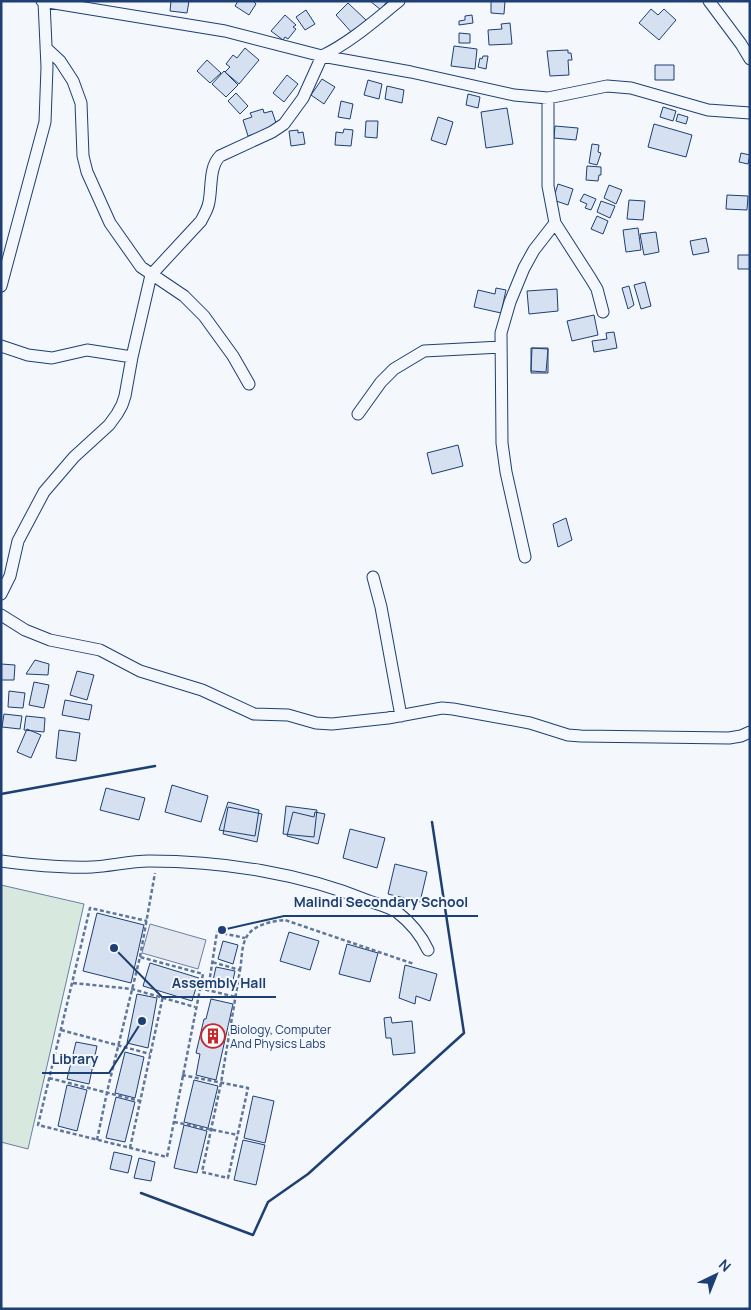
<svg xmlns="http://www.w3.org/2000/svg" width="751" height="1310" viewBox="0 0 751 1310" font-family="Manrope,sans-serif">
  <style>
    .green { fill: #d7e8df; stroke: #687fa3 }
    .parking { fill: #e3e8f0; stroke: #687fa3 }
    .building { fill: #d5e0f0; stroke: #1d3f73 }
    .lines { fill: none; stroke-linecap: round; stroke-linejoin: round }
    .minor-casing { stroke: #1d3f73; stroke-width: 13 }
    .path { stroke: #5e769c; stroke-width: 2.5; stroke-dasharray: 4 2.5; stroke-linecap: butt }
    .minor { stroke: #f4f7fb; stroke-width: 11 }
    .wall { stroke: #1d3f73; stroke-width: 2.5 }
    .labels { text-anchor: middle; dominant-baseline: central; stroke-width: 4; stroke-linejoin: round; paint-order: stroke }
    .poi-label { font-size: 12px; fill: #1d3f73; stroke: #f4f7fb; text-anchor: start }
    .leader { fill: none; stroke: #1d3f73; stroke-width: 2 }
    .callout-dot { fill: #1d3f73; stroke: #f4f7fb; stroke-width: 2 }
    .callout-label { font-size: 14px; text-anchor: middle; font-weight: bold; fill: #1d3f73; stroke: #f4f7fb; stroke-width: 4; stroke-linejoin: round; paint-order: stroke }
  </style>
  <rect width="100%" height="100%" fill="#f4f7fb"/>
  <path class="green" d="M1 885 84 904 28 1149 1 1142Z"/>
  <path class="parking" d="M150 924 206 940 198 969 142 953Z"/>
  <path class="building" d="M171 1H189L187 13 170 11Z
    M238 1H253L256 4 249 15 235 6Z
    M370 1H387L381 10Z
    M491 1H505L504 14 491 13Z
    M348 3 366 20 353 34 336 15Z
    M651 9 658 15 664 9 676 20 659 40 639 23Z
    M306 10 315 24 305 30 296 17Z
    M285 15 296 25 293 27 296 29 288 39 285 37 283 40 271 31Z
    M472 15 473 23 459 25V21L465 20V16Z
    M510 23 512 44 489 45 488 30 502 29 501 24Z
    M459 33 470 34V43H459Z
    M454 46 477 49 475 69 451 66Z
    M245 48 259 60 239 84 225 72 230 67 226 64 233 55 237 58Z
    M568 50V53H571L572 60H568L569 75 550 76 547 51Z
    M483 56H488L486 69 478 67 480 58 482 59Z
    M207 60 221 73 210 83 197 71Z
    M655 65H674V80H655Z
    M224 71 238 85 226 97 212 84Z
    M287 75 298 84 284 102 273 93Z
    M322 79 335 87 324 104 311 95Z
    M368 80 382 84 379 99 364 95Z
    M387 86 404 90 402 103 385 99Z
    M236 93 248 106 240 114 228 101Z
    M468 94 480 97 478 108 466 105Z
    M341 101 353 104 350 119 338 117Z
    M663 107 676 111 673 121 660 117Z
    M507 108 513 144 486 148 481 112Z
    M263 109 264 113 272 111 277 126 248 136 243 120 252 117 250 113Z
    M678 114 688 117 686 124 676 121Z
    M438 117 453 122 446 145 431 140Z
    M366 121H378L377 138 365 137Z
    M654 124 692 135 686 157 648 147Z
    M555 126 578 128 576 140 554 138Z
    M344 129 353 130 351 146 335 145 336 132 343 133Z
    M298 130V133L303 132 305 144 291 146 289 131Z
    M592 144 599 145 598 152 601 153 597 165 589 163Z
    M741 153 750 155 748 164 739 162Z
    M587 166 601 167V175H599L598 181 586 180Z
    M558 184 573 189 568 205 553 200Z
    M609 185 622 190 616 204 604 198Z
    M584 194 596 199 591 210 585 208 587 204 580 201Z
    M727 195 748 196 747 210 726 209Z
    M629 200 645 201 643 220 627 219Z
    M601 201 615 206 610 218 597 212Z
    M597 216 608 221 603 234 591 229Z
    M638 228 641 250 626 252 623 230Z
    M656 232 659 252 644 255 640 234Z
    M706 238 709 252 693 255 690 241Z
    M738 255H750V269H738Z
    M645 282 651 306 641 309 634 285Z
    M629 286 634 305 628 309 622 288Z
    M496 288 506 290 501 313 474 307 478 290 495 294Z
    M557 289 558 311 529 314 527 291Z
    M594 315 598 335 572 341 567 321Z
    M614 332 617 348 594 352 592 341 607 339 606 333Z
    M531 348H548V373H531Z
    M532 348 548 349 546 372 531 371Z
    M458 445 463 466 432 474 427 453Z
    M566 518 572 540 558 547 553 524Z
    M35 660 49 664 48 675 26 674Z
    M1 664 15 665 14 680H1Z
    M77 671 94 675 87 700 70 695Z
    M34 682 49 685 44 708 29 705Z
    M9 691 25 693 23 708 8 707Z
    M65 700 92 705 89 720 62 715Z
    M4 714 22 716 20 729 2 727Z
    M26 716 45 718 44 732 24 730Z
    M27 729 41 735 31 758 17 752Z
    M59 730 80 733 76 761 56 758Z
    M172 785 208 796 201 822 165 812Z
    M106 788 145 798 139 820 100 810Z
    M228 802 259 810 255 836 219 830Z
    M286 806 317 810 314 837 283 834Z
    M228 807 262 814 257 842 223 834Z
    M293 812 314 817 315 812 325 814 318 844 287 836Z
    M350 829 385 838 377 868 343 858Z
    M395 864 427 872 420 902 388 894Z
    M97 913 144 925 131 983 83 971Z
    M289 932 319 941 310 970 280 961Z
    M223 941 238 945 233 964 218 959Z
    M347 944 378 953 370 982 339 974Z
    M150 963 199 978 192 1001 143 986Z
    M405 965 437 974 430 1001 416 996 415 1004 399 998Z
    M216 967 235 971 231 989 212 985Z
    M137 994 157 998 148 1048 127 1043Z
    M211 999 233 1004 216 1080 196 1075 200 1054 196 1053 204 1019H206Z
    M391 1017 392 1023 412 1021 415 1053 393 1055 391 1038H386L384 1018Z
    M76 1042 97 1046 89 1084 67 1079Z
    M125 1052 144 1057 135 1098 115 1093Z
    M194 1080 218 1086 208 1128 184 1122Z
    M67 1085 87 1090 77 1131 58 1126Z
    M253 1096 274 1101 265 1143 244 1138Z
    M116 1097 135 1102 125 1142 106 1138Z
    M184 1125 207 1131 197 1173 174 1168Z
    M243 1140 265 1145 256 1185 234 1180Z
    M114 1152 132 1156 128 1173 110 1169Z
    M139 1158 155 1162 151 1181 134 1178Z"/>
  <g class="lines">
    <g class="minor-casing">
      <path id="minor" d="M42 1 225 31 322 56 411 72 514 95 548 98 607 86 631 88 708 110 750 113
        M709 1 741 44 750 59
        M46 48 60 61 73 81 81 103 83 156 87 172 110 223 141 267 184 296 204 316 233 356 249 384
        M548 98V186L555 223 591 279 597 289 603 312
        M1 286 45 122 47 67 44 2
        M1 346 28 355 52 358 87 350 132 357
        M358 414 381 382 394 369 424 351 501 347
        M525 557 506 472 502 443 501 333 510 302 524 268 534 250 555 223
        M373 577 381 607 401 716
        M1 594 10 576 18 541 44 492 74 457 109 425 117 414 122 405 125 396 132 357 151 275 201 221C204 215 208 209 209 202 212 187 209 167 220 156L272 132 284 124 303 98 322 56C351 42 374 21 399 1
        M1 615 25 630 50 640 100 650 140 671 202 690 254 714 288 715 316 723 332 724 388 718 442 708 453 709 530 723 568 735 581 736 729 738 741 736 750 732
        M1 861C31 865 62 868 92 867 111 866 130 861 149 861 222 861 300 873 369 901 377 904 389 907 397 912 410 922 421 935 428 950"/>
    </g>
    <path class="path" d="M140 957 155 873
      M240 970C242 961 241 947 246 938 252 925 272 921 285 920L414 964
      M73 983 132 989 195 1007
      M199 988 236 997
      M208 990 217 932 245 938
      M61 1030 150 1054
      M182 1075 248 1088 228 1178 202 1172 221 1083 240 970 212 962
      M49 1078 140 1101
      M174 1122 238 1135
      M97 1140 107 1092 140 957 203 974 167 1157 38 1125 90 908 147 921
      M130 1148 163 996"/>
    <use href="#minor" class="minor"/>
    <path class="wall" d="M1 794 155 766
      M141 1193 253 1235 268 1202 308 1174 464 1033 432 822"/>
  </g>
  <defs>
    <g id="building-ring" transform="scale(1.25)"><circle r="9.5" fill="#f4f7fb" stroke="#c62828" stroke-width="1.5"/><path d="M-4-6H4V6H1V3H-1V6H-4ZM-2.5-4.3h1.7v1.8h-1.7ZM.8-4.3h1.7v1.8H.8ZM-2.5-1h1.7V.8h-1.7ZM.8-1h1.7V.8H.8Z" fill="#c62828"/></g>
  </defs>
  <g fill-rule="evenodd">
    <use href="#building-ring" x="213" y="1036"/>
  </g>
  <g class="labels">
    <g class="poi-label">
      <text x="230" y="1029">Biology, Computer<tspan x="230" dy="14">And Physics Labs</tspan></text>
    </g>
  </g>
  <path class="leader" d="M222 930L284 916H478M114 948L162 997H276M142 1021L109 1073H42"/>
  <g class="callout-dot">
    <circle cx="222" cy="930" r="5"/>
    <circle cx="114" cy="948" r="5"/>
    <circle cx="142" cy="1021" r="5"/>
  </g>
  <g class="callout-label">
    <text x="381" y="907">Malindi Secondary School</text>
    <text x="219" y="988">Assembly Hall</text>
    <text x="75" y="1064">Library</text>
  </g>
  <rect width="751" height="1310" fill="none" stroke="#1d3f73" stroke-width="5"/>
  <g transform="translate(716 1275) rotate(43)" stroke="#f4f7fb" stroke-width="4" paint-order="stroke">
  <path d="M0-4L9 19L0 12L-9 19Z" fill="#1d3f73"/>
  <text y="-8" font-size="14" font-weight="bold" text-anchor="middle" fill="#1d3f73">N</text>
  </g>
</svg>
